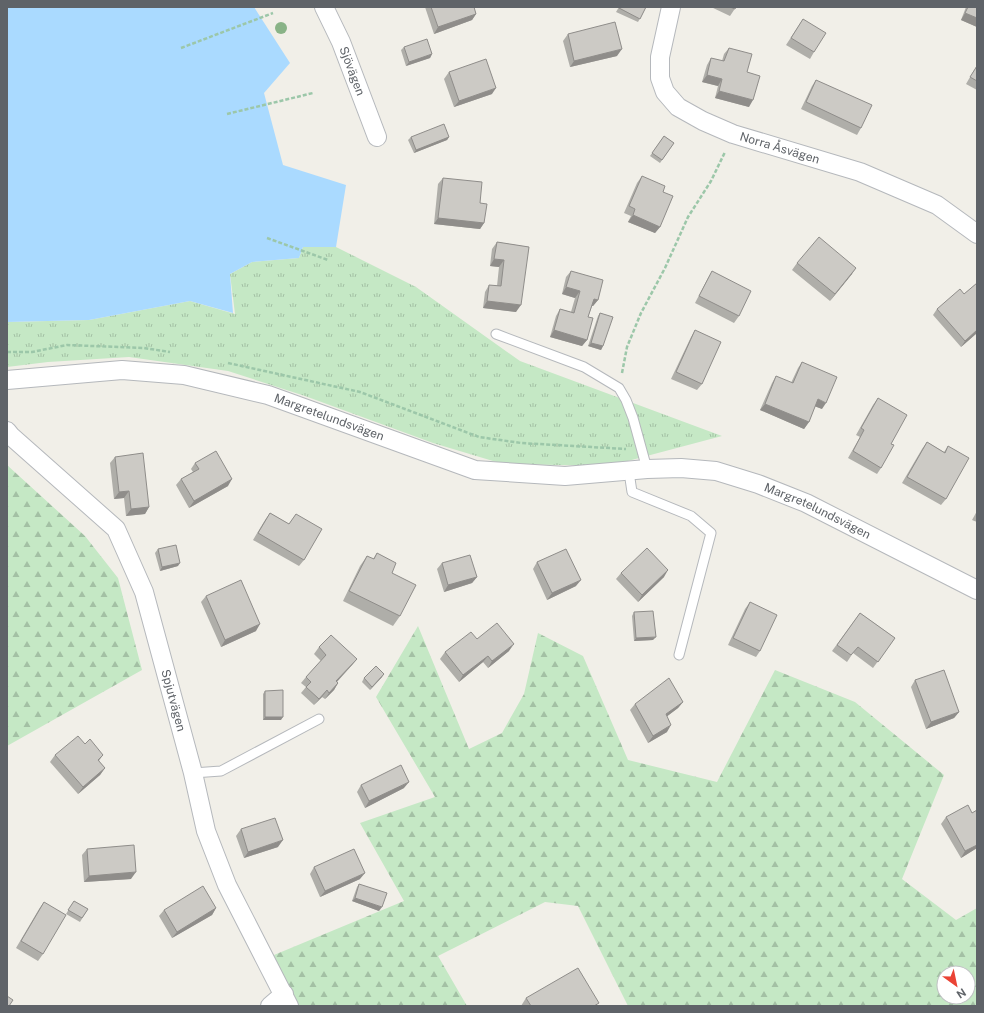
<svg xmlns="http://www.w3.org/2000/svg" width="984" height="1013" viewBox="0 0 984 1013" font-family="'Public Sans',sans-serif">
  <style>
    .forest { fill: url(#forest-firs); fill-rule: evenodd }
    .park { fill: url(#park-tufts) }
    .water { fill: #aadaff }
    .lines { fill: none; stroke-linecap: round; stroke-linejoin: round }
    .service-casing { stroke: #b5b8bc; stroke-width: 11 }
    .minor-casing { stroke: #b5b8bc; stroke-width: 20 }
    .path { stroke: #9cc7a9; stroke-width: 2.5; stroke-dasharray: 4 2; stroke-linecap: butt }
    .service { stroke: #fff; stroke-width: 9 }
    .minor { stroke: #fff; stroke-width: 18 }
    .tree { fill: #89b387 }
    .wall { fill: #afaea9 }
    .shaded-wall { fill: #8f8d8a }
    .building { fill: #cccac5; stroke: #8f8d8a }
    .labels { text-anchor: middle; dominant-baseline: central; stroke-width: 3; stroke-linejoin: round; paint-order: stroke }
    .street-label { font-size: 12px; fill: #5f6368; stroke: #fff }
  </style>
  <defs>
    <pattern id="forest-firs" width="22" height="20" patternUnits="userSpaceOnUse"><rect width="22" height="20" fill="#c5e8c5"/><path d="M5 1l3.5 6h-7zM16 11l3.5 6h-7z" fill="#a3c0a4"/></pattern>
    <pattern id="park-tufts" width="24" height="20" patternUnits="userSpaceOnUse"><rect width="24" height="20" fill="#c5e8c5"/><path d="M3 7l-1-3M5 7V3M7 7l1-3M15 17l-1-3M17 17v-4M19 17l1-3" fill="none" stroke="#a3c0a4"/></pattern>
  </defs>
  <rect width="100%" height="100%" fill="#f1efe8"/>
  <path class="forest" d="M7 465 85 536 118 578 142 670 7 746Z
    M418 626 469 749 502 733 524 694 538 633 583 656 628 760 717 782 775 670 855 702 944 775 902 879 956 920 977 908V1006H628L578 906 545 902 438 956 467 1006H293L274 955 404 901 360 823 435 797 376 697ZM944 973H968V997H944Z"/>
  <path class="park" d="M303 247H336L416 287 520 361 722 436 609 466 503 464 433 443 305 396 228 371 129 357 48 362 7 367V322L89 320 190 301 235 314 230 274 252 262 299 258Z"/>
  <path class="water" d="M7 7H254L290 63 264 93 283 165 346 185 336 247H303L299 258 252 262 230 274 233 313 190 301 89 320 7 322Z"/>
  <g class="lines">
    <g class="service-casing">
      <path id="service" d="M496 334 584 367 619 388 626 400 633 418 647 469
        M629 472 632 492 691 516 711 533 679 655
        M193 773 221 771 319 719"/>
    </g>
    <g class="minor-casing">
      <g id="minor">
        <path id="s1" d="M324 7 341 42 377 137"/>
        <path id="s2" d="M671 7 660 57V78L665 92 678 107 703 121 733 134 860 172 937 205 977 234"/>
        <path id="s3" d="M7 380 122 370 184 375 268 395 475 470 565 476 647 469 681 468 716 471 758 484 806 503 977 590"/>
        <path id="s4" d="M7 431 11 436 116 529 144 592 193 773 206 831 227 885 289 1006"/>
        <path d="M270 1006 284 994"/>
      </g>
    </g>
    <path class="path" d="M181 48 273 13
      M227 114 313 93
      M267 238 328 260
      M7 352H32L67 345 144 348 170 352
      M228 363 360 392 479 437 521 443 626 449
      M622 373 627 347 641 313 665 268 688 217 711 181 725 152"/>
    <use href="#service" class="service"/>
    <use href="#minor" class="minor"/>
  </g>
  <circle class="tree" cx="281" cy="28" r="6"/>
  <path class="wall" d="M425 7H474L476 14 472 20 434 34Z
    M619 7H646L638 22 616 12Z
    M711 7H736L730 16Z
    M966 7H977V27L961 20Z
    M803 19 814 52 810 59 786 45Z
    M568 34 617 56 570 67 563 41Z
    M404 47 432 54 430 58 406 66 401 50Z
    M729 48 747 72 749 107 715 98 718 86 702 82 707 65 711 58 722 61 724 54Z
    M977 65V90L966 84Z
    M449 72 492 94 454 107 444 79Z
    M816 80 861 128 857 135 801 109 812 86Z
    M664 136 674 143 660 163 650 156Z
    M411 137H449L447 140 414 153 408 140Z
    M642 176 663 192 660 227 655 233 628 222 631 216 624 213 637 183Z
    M443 178 480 203 484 223 480 229 434 224 438 184Z
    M497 242 529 247 516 312 483 308 485 292 489 285 497 286 499 267 490 266 492 249Z
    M797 263 852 274 830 301 792 270Z
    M571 271 598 300 593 306H592L588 317 587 340 582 346 550 337 556 316 560 309 571 312 575 298 562 294 566 277Z
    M712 271 739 316 734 323 695 303 708 278Z
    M977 283V333L961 347 933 315 937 309 964 294Z
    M600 313 603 346 601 350 588 346 598 316Z
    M695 330 702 384 697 390 671 379 691 337Z
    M802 362 822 409 815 406 809 422 804 429 760 410 772 383 776 376 791 383 798 368Z
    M878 398 891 444 881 468 877 474 848 458 860 437 856 435 873 405Z
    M927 442 944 452 948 446 946 499 941 505 902 483 922 449Z
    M115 457 149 507 145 514 126 516 124 498 114 499 110 463Z
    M195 463 228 486 189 508 176 485 181 479 193 472 191 469Z
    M977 511V522L972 520Z
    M270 513 289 524 296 514 304 560 299 566 253 540 265 520Z
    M158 549 178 566 160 571 155 553Z
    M377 553 392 573 400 616 393 626 343 601 360 566 367 556 373 559Z
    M537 562 576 586 547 600 533 569Z
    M442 563 477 577 472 583 444 592 437 569Z
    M621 573 664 577 638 602 616 579Z
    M206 596 256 631 221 647 201 602Z
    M750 602 760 651 756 657 728 645 745 609Z
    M634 612 653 640 634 641 632 616Z
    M860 613 895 638 873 668 853 653 847 662 832 651Z
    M477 639 509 651 488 668 483 662 459 682 440 659 445 652Z
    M319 647 357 659 352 665 337 682 338 683 334 690 325 699 322 697 314 705 301 693 306 687 301 683 306 677 321 661 314 654Z
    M382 677 370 690 362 682 364 678Z
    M915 680 959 712 954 718 926 729 911 687Z
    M265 691 281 720H263V694Z
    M683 702 678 708 667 716V732L648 743 630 710 635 704Z
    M85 744 103 755 99 761 105 768 100 775 78 794 50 762 55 755Z
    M361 785 404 788 365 808 357 792Z
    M977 810V848L961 858 941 824 946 817 972 813Z
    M241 829 278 847 244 858 236 836Z
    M87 849 131 879 84 882 82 855Z
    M314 867 360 879 320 897 310 874Z
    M359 884 379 911 352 901 357 887Z
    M74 901 88 909 80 922 66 914Z
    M44 902 43 954 38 961 16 948 39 909Z
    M216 908 212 915 172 938 159 916 164 910Z
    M526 998 597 1006H521Z"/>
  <path class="shaded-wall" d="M965 13 977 18V27L961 20Z
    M476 14 472 20 434 34 438 27Z
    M622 49 617 56 570 67 574 61Z
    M432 54 430 58 406 66 409 62Z
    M707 75 722 79 718 86 702 82Z
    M496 88 492 94 454 107 459 101Z
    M719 91 753 100 749 107 715 98Z
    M449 137 447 140 414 153 416 150Z
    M633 215 660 227 655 233 628 222Z
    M438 218 484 223 480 229 434 224Z
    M494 259 504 260 499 267 490 266Z
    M856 268 852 274 830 301 835 294Z
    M566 287 580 291 575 298 562 294Z
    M594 299 598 300 593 306 589 305Z
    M487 301 521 305 516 312 483 308Z
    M554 330 587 340 582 346 550 337Z
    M977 330V333L961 347 965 341Z
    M591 343 603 346 601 350 588 346Z
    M818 399 826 403 822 409 814 406Z
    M765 404 809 422 804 429 760 410Z
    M232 479 228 486 189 508 194 501Z
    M129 491 124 498 114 499 119 492Z
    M149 507 145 514 126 516 131 509Z
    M180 563 178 566 160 571 162 567Z
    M668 570 664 577 638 602 642 595Z
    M477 577 472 583 444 592 448 585Z
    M581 580 576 586 547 600 552 593Z
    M260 624 256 631 221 647 225 640Z
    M656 637 653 640 634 641 636 638Z
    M514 644 509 651 488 668 492 661Z
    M488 656 483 662 459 682 463 675Z
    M357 659 352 665 331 688 336 681Z
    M384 674 382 677 370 690 372 687Z
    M338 683 334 690 325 699 329 693Z
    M327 690 322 697 314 705 319 699Z
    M683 702 678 708 661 721 666 714Z
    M959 712 954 718 926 729 931 722Z
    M265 717H283L281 720H263Z
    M671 725 667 732 648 743 653 736Z
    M105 768 100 775 78 794 83 787Z
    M409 782 404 788 365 808 369 801Z
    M283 840 278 847 244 858 248 852Z
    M977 845V848L961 858 965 851Z
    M136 872 131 879 84 882 89 876Z
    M365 873 360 879 320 897 325 891Z
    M355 898 382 907 379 911 352 901Z
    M216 908 212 915 172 938 177 932Z"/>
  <path class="building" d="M431 7H474L476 14 438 27Z
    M619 7H646L640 19 619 8Z
    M730 7H736L735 9Z
    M968 7H977V18L965 13Z
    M803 19 826 33 814 52 791 38Z
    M615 22 622 49 574 61 568 34Z
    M427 39 432 54 409 62 404 47Z
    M729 48 752 54 747 72 760 76 753 100 719 91 722 79 707 75 711 58 724 61Z
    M486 59 496 88 459 101 449 72Z
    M977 66V81L970 77Z
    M816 80 872 105 861 128 806 102Z
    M444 124 449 137 416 150 411 137Z
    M664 136 674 143 662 160 652 153Z
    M642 176 665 186 663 192 673 196 660 227 633 215 635 209 629 206Z
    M443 178 482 182 480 203 487 204 484 223 438 218Z
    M819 237 856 268 835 294 797 263Z
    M497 242 529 247 521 305 487 301 489 285 501 286 504 260 494 259Z
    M571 271 603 280 598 300 594 299 588 317 593 318 587 340 554 330 560 309 574 313 580 291 566 287Z
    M712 271 751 291 739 316 699 296Z
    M977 283V330L965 341 937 309 960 289 964 294Z
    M600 313 613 317 603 346 591 343Z
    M695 330 721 342 702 384 676 372Z
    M802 362 837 377 826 403 818 399 809 422 765 404 776 376 793 383Z
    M878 398 907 415 891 444 894 445 881 468 853 451 864 430 861 428Z
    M927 442 945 453 948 446 969 458 946 499 907 477Z
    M216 451 232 479 194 501 181 479 199 469 195 463Z
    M143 453 149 507 131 509 129 491 119 492 115 457Z
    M270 513 289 524 296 514 322 529 304 560 258 533Z
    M176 545 180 563 162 567 158 549Z
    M647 548 668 570 642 595 621 573Z
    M566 549 581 580 552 593 537 562Z
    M377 553 396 563 392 573 416 585 400 616 349 591 367 556 374 559Z
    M470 555 477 577 448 585 442 563Z
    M241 580 260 624 225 640 206 596Z
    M750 602 777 615 760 651 733 638Z
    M653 611 656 637 636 638 634 612Z
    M860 613 895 638 878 662 858 647 851 655 837 645Z
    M497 623 514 644 492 661 488 656 463 675 445 652 471 632 477 639Z
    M331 635 357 659 336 681 338 683 329 693 327 690 319 699 306 687 311 682 306 677 326 655 319 647Z
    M376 666 384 674 372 687 364 678Z
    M944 670 959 712 931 722 915 680Z
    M669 678 683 702 666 714 671 725 653 736 635 704Z
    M283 690V717H265V691Z
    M78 736 85 744 90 739 103 755 98 760 105 768 83 787 55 755Z
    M401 765 409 782 369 801 361 785Z
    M968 805 972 813 977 810V845L965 851 946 817Z
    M275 818 283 840 248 852 241 829Z
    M134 845 136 872 89 876 87 849Z
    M354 849 365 873 325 891 314 867Z
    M359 884 387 893 382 907 355 898Z
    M203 886 216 908 177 932 164 910Z
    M74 901 88 909 82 918 68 910Z
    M44 902 66 915 43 954 21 941Z
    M578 968 599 1003 594 1006H531L526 998Z
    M7 996 13 1000 9 1006H7Z"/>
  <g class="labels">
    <g class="street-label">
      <text stroke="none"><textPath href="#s1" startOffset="70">Sjövägen</textPath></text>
      <text stroke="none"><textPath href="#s2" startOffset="217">Norra Åsvägen</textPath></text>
      <text stroke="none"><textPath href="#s3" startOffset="329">Margretelundsvägen</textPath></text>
      <text stroke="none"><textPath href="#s3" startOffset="835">Margretelundsvägen</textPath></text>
      <text stroke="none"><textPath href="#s4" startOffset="328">Spjutvägen</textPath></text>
    </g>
  </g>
  <rect width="984" height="1013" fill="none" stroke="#5f6368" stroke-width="16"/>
  <g transform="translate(956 985) rotate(147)"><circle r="19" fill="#ffffff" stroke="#bfc1c3"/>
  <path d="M0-3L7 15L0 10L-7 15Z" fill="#ea4335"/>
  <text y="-6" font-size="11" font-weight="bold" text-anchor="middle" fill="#5f6368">N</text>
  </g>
</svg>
